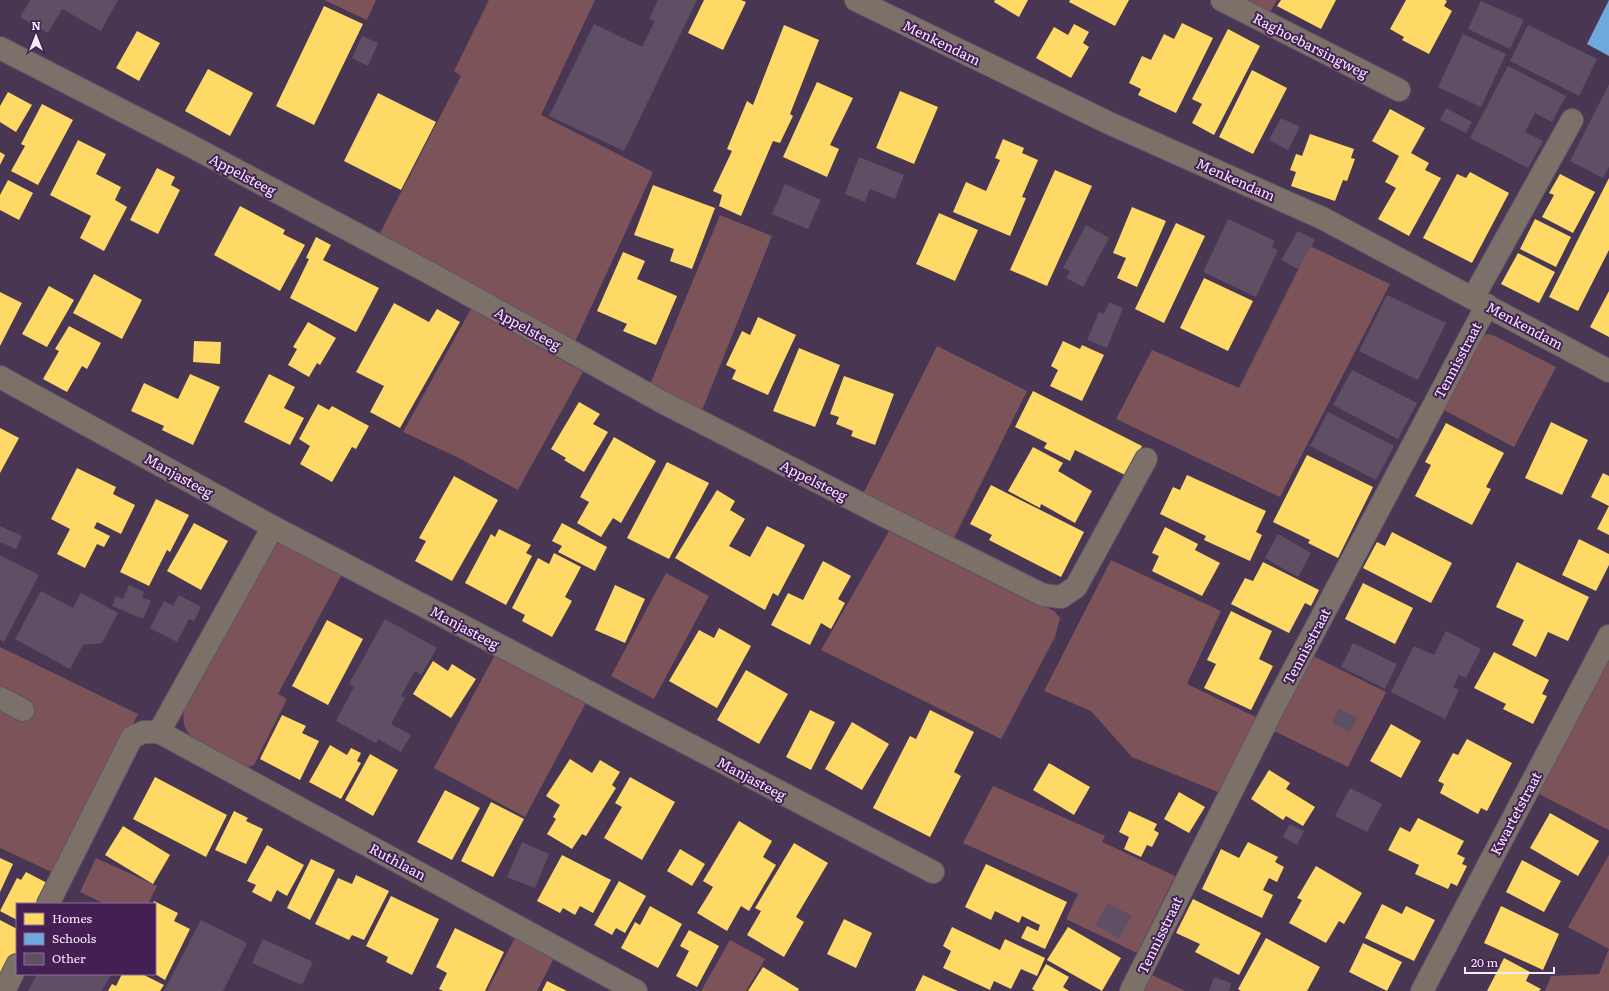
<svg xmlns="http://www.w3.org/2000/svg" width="1609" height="991" viewBox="0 0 1609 991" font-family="Literata,serif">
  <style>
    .green { fill: #7d535a }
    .homes { fill: #ffd966 }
    .schools { fill: #6fa8dc }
    .building { fill: #5e4f65 }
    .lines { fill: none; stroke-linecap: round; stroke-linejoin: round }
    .minor-casing { stroke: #615268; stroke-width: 24 }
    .minor { stroke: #7c7169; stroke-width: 22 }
    .labels { text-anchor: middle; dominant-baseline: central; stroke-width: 4; stroke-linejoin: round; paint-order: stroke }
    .street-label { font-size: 14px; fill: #f8ebff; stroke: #431f54 }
  </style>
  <rect width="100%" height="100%" fill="#493653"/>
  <path class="green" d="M324 0H376L367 20Z
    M489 0H595L541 115 653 172 575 342 379 235 461 76 454 71Z
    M1248 0H1277L1270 12Z
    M720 215 772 236 701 413 649 387Z
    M1310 246 1390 284 1280 497 1116 419 1152 350 1239 388Z
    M471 309 583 372 518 490 457 457 403 432Z
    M1487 334 1495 336 1556 367 1514 447 1442 409 1480 337Z
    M937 346 1027 391 952 542 861 498Z
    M889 531 1054 611 1060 618 1055 637 1001 739 821 650Z
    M285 542 342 574 278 694 287 699 254 765 244 768C227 759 192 745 185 727 182 719 184 710 185 702L277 544Z
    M1111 560 1221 611 1187 684 1260 719 1223 794 1132 757 1091 711 1044 691Z
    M666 573 709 596 654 699 611 676Z
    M0 647 138 714 95 799 69 880 0 848Z
    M1609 650V830L1535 792Z
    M496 653 587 701 525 817 434 768Z
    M1311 655 1386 692 1348 767 1272 730Z
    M993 786 1105 836 1102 842 1175 876 1137 953 1066 919 1078 894 963 843Z
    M1609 855V991H1545L1551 976 1599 974 1609 949 1568 927Z
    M96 858 157 886 148 904H105L80 892Z
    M516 936 555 956 537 991H487Z
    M730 940 765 959 746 991H701Z
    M1152 975 1185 991H1144Z"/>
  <path class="homes" d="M704 0H741L746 2 723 50 688 33Z
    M995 0H1028L1019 17 994 2Z
    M1070 0H1129L1115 26 1069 2Z
    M1281 0H1336L1321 29 1277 6Z
    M1406 0H1445L1447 1 1444 6 1452 11 1429 54 1402 40 1404 37 1390 29Z
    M324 6 363 24 314 125 276 106Z
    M1182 23 1213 38 1176 113 1138 95 1141 89 1129 83 1142 56 1151 60 1164 34 1174 39Z
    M1074 24 1089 32 1083 43 1089 47 1071 78 1036 58 1054 27 1068 35Z
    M784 25 819 40 790 114 793 116 780 143 773 141 741 216 719 206 722 195 713 191 732 151 727 149 747 101 753 105Z
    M1228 29 1260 46 1214 135 1192 123 1202 104 1192 99Z
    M137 31 160 43 139 81 116 68Z
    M208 69 253 93 230 136 185 111Z
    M1252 70 1287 88 1253 154 1219 137Z
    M817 82 853 98 830 145 839 149 827 177 783 157Z
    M900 91 938 107 914 164 876 148Z
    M8 92 32 105 16 132 0 122V106Z
    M378 93 436 122 401 190 344 161Z
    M42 104 73 120 38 185 11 171 25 146 21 144Z
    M1390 109 1425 128 1411 153 1429 163 1425 170 1441 178 1409 236 1378 219 1396 188 1385 182 1399 156 1372 141Z
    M1310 134 1354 149 1351 158 1355 159 1347 181 1343 180 1335 201 1291 186 1296 172 1290 170 1296 154 1302 156Z
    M1003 139 1024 148 1022 153 1038 160 1022 197 1026 198 1010 236 953 212 966 182 986 191 1000 160 995 158Z
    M78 140 106 154 96 174 121 187 115 200 127 207 104 251 80 238 91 216 50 195Z
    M0 152 5 155 0 165Z
    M157 168 175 177 171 185 180 190 158 234 130 220Z
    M1055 170 1092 186 1047 286 1010 270Z
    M1470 172 1509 193 1472 263 1423 238 1457 174 1466 178Z
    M1560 174 1595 192 1573 233 1542 217 1554 195 1549 193Z
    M1609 178V250L1578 311 1549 297Z
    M8 180 33 193 19 220 0 210V195Z
    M653 185 715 208 692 269 670 261 674 249 634 235Z
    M240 206 285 230 283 234 305 245 280 291 214 255Z
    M1132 207 1166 221 1137 287 1117 278 1126 258 1113 253Z
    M939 213 978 230 955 281 916 264Z
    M1535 219 1571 237 1556 267 1520 249Z
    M1176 223 1205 236 1164 323 1135 309Z
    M316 237 331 245 323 260 379 288 356 332 290 298 309 259 306 258Z
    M623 252 645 261 637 279 677 296 656 345 623 331 627 324 597 311Z
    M1518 253 1555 272 1539 303 1501 284Z
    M94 274 142 300 122 339 73 313Z
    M1204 278 1253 301 1228 351 1180 328Z
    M49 286 74 300 47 347 22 334Z
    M1609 291V337L1590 327Z
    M0 292 22 303 0 346Z
    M394 303 429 322 437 309 460 322 400 428 370 412 384 386 356 372Z
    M758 317 796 335 768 395 732 379 736 370 726 365 742 331 750 335Z
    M308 322 336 338 320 365 317 363 309 377 288 365 297 349 293 347Z
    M69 326 101 343 87 369 82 366 67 392 43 379 59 351 55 349Z
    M194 341 221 342 220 364 193 362Z
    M1063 341 1080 349 1082 345 1104 355 1082 401 1050 386 1058 370 1051 366Z
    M799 348 840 365 815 427 773 411Z
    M190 374 220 387 193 445 162 430 164 426 131 411 144 383 178 399Z
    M269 374 295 387 284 408 304 418 290 445 244 422Z
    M844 376 894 394 875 445 851 436 853 431 836 424 839 417 830 414Z
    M1033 391 1142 446 1127 476 1075 450 1070 461 1044 448 1047 443 1015 427Z
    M579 402 600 414 593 424 608 432 584 472 564 460 566 458 551 449Z
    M318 404 329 410 332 406 369 426 356 449 352 447 332 482 300 464 310 446 299 439Z
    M1551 422 1588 440 1562 495 1525 478Z
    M1446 423 1504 453 1486 487 1491 489 1472 525 1415 496 1431 465 1425 462Z
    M0 428 19 438 0 473Z
    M614 437 656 461 621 523 613 518 601 537 577 523 589 502 580 497Z
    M1033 447 1063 463 1058 471 1092 491 1075 523 1041 504 1040 508 1008 491Z
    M1307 455 1373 487 1338 558 1308 543 1310 540 1273 522Z
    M667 462 709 483 669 559 627 538Z
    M77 468 116 487 113 494 135 505 121 534 97 522 94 528 110 536 104 547 97 544 85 568 57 554 70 529 51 519Z
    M1603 473 1609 476V535L1597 529 1609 506 1591 497Z
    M1187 475 1266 511 1256 532 1262 535 1250 561 1204 540 1206 536 1160 514 1173 487 1180 490Z
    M454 476 498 500 452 581 415 561 426 541 419 538Z
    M991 485 1084 532 1061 577 989 540 992 535 970 524Z
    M717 490 735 501 730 510 745 519 729 546 750 557 767 526 805 545 778 596 773 593 765 610 675 558Z
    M156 499 189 515 170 552 167 550 149 586 120 572Z
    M194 523 228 541 201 590 167 571Z
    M562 523 607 547 595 571 558 552 562 546 552 541Z
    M1165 527 1198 544 1195 550 1220 563 1202 596 1152 571 1159 556 1152 553Z
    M499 529 531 545 526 553 532 556 506 605 465 583 491 534 495 537Z
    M1392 532 1452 563 1431 603 1363 568 1377 542 1385 546Z
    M1579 539 1609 554V565L1596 591 1562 575Z
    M554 553 581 567 565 597 572 601 552 637 522 621 525 615 512 608 538 558 549 564Z
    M823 561 851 576 838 599 845 603 831 629 821 623 810 645 771 625 788 593 803 600Z
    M1263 562 1319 590 1311 606 1305 603 1289 633 1231 604 1245 578 1253 581Z
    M1517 562 1589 597 1568 641 1548 632 1536 657 1512 645 1524 620 1496 607Z
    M1363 583 1413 608 1395 644 1345 619Z
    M615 585 645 599 625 643 595 630Z
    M1231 611 1272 631 1259 659 1273 666 1251 710 1204 688 1216 664 1207 660Z
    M327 620 363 639 328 705 292 686Z
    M719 628 751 646 717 708 669 681 699 630 714 638Z
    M1494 652 1549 680 1542 694 1547 696 1533 724 1503 709 1506 704 1474 688Z
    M433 661 448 671 452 664 476 679 451 718 413 694Z
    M746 670 788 694 759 744 717 720Z
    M810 710 835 722 811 770 786 757Z
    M930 710 974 732 954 772 961 776 930 837 873 808 910 736 916 739Z
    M282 715 306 726 302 733 319 741 300 780 260 759Z
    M852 722 889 744 862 790 825 769Z
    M1391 724 1421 741 1401 778 1370 761Z
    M1467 739 1512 763 1487 811 1481 808 1478 814 1440 793 1444 784 1438 781 1453 753 1458 755Z
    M330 745 347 755 351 748 361 753 357 761 361 763 341 799 309 782Z
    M370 754 398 770 373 816 345 800Z
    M570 759 592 773 600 760 620 772 612 785 616 788 586 836 582 834 572 849 547 834 556 819 553 817 560 805 546 796Z
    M1049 763 1090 787 1074 815 1033 790Z
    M1269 770 1290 783 1286 789 1315 807 1303 826 1286 816 1283 820 1251 799Z
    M155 777 227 815 206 857 133 819Z
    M630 777 675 802 642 860 604 838 622 807 615 803Z
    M445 790 480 808 452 860 417 842Z
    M1179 792 1205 807 1189 833 1164 819Z
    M491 802 524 819 493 877 461 861Z
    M234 811 248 818 246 821 263 829 246 864 215 850Z
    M1129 811 1157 824 1154 830 1159 833 1152 847 1147 845 1141 857 1124 849 1129 837 1119 832Z
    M1550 813 1599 841 1578 876 1530 848Z
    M1418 818 1464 841 1457 854 1465 858 1462 864 1467 866 1457 886 1451 883 1448 889 1415 874 1419 865 1388 850 1400 827 1410 832Z
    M739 821 772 841 763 857 776 865 749 911 741 906 727 931 697 913 713 887 703 881Z
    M123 826 170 855 153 884 105 855Z
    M1248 842 1278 857 1275 862 1284 867 1277 882 1269 878 1263 890 1273 895 1262 918 1202 889 1221 849 1239 858Z
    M794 843 828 863 796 917 804 922 784 957 747 935 761 911 755 908Z
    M267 845 304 865 287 896 277 890 271 902 252 892 256 885 247 881Z
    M680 849 705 864 692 886 667 871Z
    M562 855 611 880 593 913 580 906 575 915 563 908 560 913 537 901Z
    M0 858 13 864 0 892Z
    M311 859 335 870 310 920 287 908Z
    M1522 860 1561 881 1544 912 1506 892Z
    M986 864 1067 902 1045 949 1021 938 1027 926 1038 931 1040 925 1022 916 1019 923 995 911 991 920 965 907Z
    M1316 866 1362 893 1344 924 1339 921 1326 943 1289 923 1302 900 1297 898Z
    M26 872 49 884 44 904H17V920L0 911 17 878 21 880Z
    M356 875 389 891 364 940 352 935 349 940 315 924 338 878 352 884Z
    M619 881 646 896 625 933 616 928 612 935 594 925Z
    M391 896 439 919 412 975 386 962 388 957 366 946Z
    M1193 899 1261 933 1239 975 1195 952 1200 944 1176 933Z
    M154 901 178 913 174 921 190 929 165 980 155 974V904H153Z
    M1382 904 1402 914 1406 906 1435 920 1414 961 1365 938Z
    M650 906 682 924 658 968 621 948 635 922 640 925Z
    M1501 906 1559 934 1543 970 1484 943Z
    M844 919 872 933 856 968 827 954Z
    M0 920 17 929V954L3 980 0 978Z
    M952 927 1000 950 1005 939 1045 958 1037 976 1021 969 1011 989 994 981 990 990 943 968 951 951 943 946Z
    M1068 927 1121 958 1102 991 1047 960Z
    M455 928 504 952 485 991H443L439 989 447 973 436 967Z
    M689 930 719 946 697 987 676 976 689 951 680 946Z
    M1266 938 1320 967 1307 991H1241L1238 989Z
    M1363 943 1402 962 1387 991 1349 972Z
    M1504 958 1530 972 1526 981 1541 989 1539 991H1487Z
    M1046 964 1069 977 1063 987 1069 991H1035L1032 989Z
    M763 967 799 989 798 991H748Z
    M122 974H142L164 985 160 991H108L112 984 116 986Z
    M923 975 958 991H915Z
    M547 981 567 991H542Z"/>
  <path class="schools" d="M1609 0V56L1587 44Z"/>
  <path class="building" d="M30 0H118L101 31 62 9 48 33 20 17Z
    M658 0H697L624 151 549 116 594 24 642 47 655 21 649 19Z
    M1481 1 1524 20 1510 49 1468 29Z
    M1528 25 1597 59 1579 96 1510 61Z
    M1463 34 1506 54 1481 107 1438 87Z
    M362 36 378 43 368 66 352 58Z
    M1508 66 1566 96 1552 122 1535 113 1525 132 1543 141 1528 168 1470 138Z
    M1609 84V167L1603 178 1570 161Z
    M1446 108 1472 122 1466 133 1440 120Z
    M1281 118 1300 127 1288 150 1269 140Z
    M859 157 904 175 895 199 870 189 865 202 845 194Z
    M785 184 821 200 808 229 772 214Z
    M1228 219 1275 241 1272 247 1278 250 1256 297 1203 272Z
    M1086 225 1109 238 1083 287 1066 278 1070 271 1063 268Z
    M1298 231 1315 240 1298 269 1281 260Z
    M1387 295 1446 323 1418 380 1359 351Z
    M1109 302 1123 308 1107 348 1087 340 1099 312 1104 314Z
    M1352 370 1417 403 1398 439 1333 405Z
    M1328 412 1394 446 1376 480 1310 446Z
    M0 526 22 536 16 549 0 542Z
    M1278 534 1311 553 1298 577 1265 558Z
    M0 555 39 575 4 642 0 640Z
    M129 585 144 592 142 597 151 601 143 619 112 606 116 596 123 599Z
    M41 591 73 608 81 593 118 613 102 643 83 645 70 669 15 639Z
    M179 595 201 607 194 621 189 619 177 642 150 628 164 601 173 606Z
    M385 619 437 648 421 675 415 671 401 696 405 698 391 724 411 735 401 752 378 739 376 743 336 721 354 687 349 684Z
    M1446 631 1481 649 1466 678 1459 675 1453 687 1459 690 1445 719 1391 692 1414 646 1434 655Z
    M1353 643 1397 664 1385 689 1341 667Z
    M1339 708 1358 718 1350 732 1332 723Z
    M1350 788 1382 804 1367 832 1335 816Z
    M1290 824 1304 831 1297 845 1283 837Z
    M522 842 549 854 535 888 507 877Z
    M1108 903 1132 916 1119 938 1095 925Z
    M201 920 247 943 223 991H164Z
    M263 939 313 962 302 985 252 963Z
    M37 974H111L102 991H28Z
    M1214 977 1231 983 1229 991H1209Z"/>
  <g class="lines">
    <g class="minor-casing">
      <path id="minor" d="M856 0 1109 123 1322 218 1609 371
        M1222 0 1399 90
        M0 48 187 144 428 272 664 403 877 512 1043 595 1061 597 1076 587 1146 459
        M1473 298 1572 120
        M0 377 273 527 933 872
        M0 698 23 710
        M159 732 636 991
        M48 904 132 737 144 732H159L273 527
        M4 991 17 965
        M1131 991 1275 705 1487 305
        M1422 991 1609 636"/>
    </g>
    <use href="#minor" class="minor"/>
  </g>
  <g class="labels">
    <g class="street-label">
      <text transform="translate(942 42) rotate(26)">Menkendam</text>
      <text transform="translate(1311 45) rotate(27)">Raghoebarsingweg</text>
      <text transform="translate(243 174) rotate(28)">Appelsteeg</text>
      <text transform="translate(1236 179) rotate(24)">Menkendam</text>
      <text transform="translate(1525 325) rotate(28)">Menkendam</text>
      <text transform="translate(528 328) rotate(29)">Appelsteeg</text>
      <text transform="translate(1457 360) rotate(-62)">Tennisstraat</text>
      <text transform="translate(179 475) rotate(29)">Manjasteeg</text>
      <text transform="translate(814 480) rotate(27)">Appelsteeg</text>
      <text transform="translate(465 627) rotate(28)">Manjasteeg</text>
      <text transform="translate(1306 646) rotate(-62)">Tennisstraat</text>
      <text transform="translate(752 778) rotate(28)">Manjasteeg</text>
      <text transform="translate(1515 813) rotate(-62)">Kwartetstraat</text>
      <text transform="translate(398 861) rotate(28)">Ruthlaan</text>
      <text transform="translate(1159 935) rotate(-64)">Tennisstraat</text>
    </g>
  </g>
  <rect x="16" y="903" width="140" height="72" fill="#431f54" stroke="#8b7198"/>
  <rect x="24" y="913" width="20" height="12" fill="#ffd966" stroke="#8b7198"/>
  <text x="52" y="923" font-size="12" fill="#f8ebff">Homes</text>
  <rect x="24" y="933" width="20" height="12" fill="#6fa8dc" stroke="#8b7198"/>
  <text x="52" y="943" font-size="12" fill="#f8ebff">Schools</text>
  <rect x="24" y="953" width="20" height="12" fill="#5e4f65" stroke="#8b7198"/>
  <text x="52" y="963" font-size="12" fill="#f8ebff">Other</text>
  <g transform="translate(36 36)" stroke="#431f54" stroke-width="3" paint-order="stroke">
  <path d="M0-3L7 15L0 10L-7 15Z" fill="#f8ebff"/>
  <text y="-6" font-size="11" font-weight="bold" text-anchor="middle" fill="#f8ebff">N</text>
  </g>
  <path d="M1465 967v6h89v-6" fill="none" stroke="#f8ebff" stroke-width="2"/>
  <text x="1471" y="967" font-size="12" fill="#f8ebff" stroke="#431f54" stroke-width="3" paint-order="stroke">20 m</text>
</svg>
